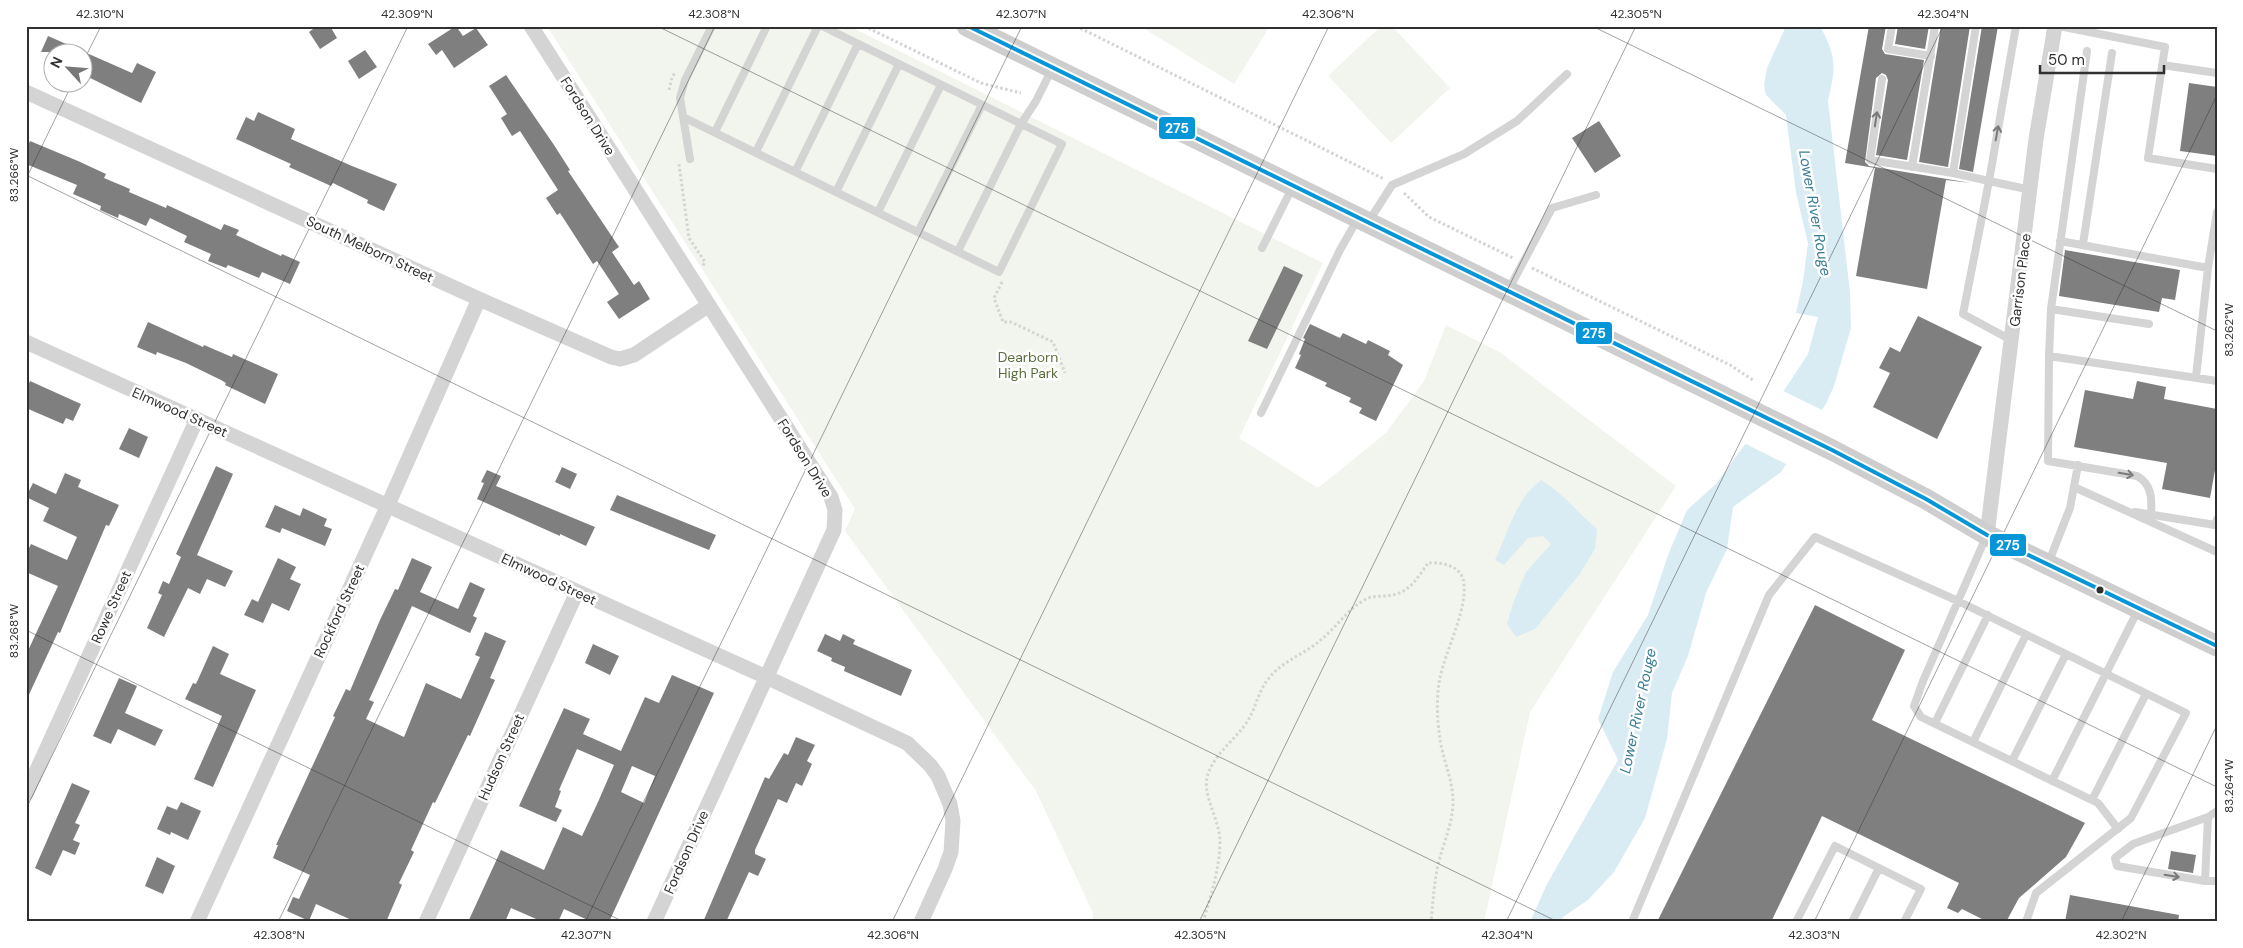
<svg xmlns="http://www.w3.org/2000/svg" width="2243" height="948" viewBox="0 0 2243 948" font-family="'DM Sans',sans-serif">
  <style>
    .green { fill: #f2f5ed }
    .water { fill: #daecf3 }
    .pier { fill: #fff }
    .building { fill: #7f7f7f; fill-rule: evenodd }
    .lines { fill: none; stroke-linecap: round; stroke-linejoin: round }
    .path { stroke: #d4d4d4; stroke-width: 3; stroke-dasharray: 2.5 2.5; stroke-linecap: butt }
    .lane { stroke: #d4d4d4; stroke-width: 8 }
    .street { stroke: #d4d4d4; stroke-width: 15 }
    .secondary { stroke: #cecece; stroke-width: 21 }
    .bus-1-casing { stroke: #fff; stroke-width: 8 }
    .bus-1 { stroke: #0696d7; stroke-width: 4 }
    .oneway { stroke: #7a7a7a }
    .ticks { fill: none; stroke: #303030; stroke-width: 1; stroke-opacity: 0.45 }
    .bus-dot { fill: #303030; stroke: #fff; stroke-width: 2 }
    .labels { text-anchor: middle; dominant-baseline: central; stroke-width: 5; stroke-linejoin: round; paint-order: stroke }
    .street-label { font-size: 14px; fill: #303030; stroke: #fff }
    .park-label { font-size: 14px; fill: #596e3b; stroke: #fff }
    .water-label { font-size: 15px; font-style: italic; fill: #3a7e96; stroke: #fff }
    .line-badge { stroke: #fff; stroke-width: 2 }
    .badge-label { font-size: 14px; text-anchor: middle; font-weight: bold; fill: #fff }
    .neatline { fill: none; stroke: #303030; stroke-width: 2 }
    .ticks-label { font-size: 12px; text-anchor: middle; fill: #303030 }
  </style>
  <rect width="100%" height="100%" fill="#fff"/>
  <path class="green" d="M547 26H849L1323 263 1239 438 1318 488 1386 433 1424 381 1446 325 1501 353 1676 486 1530 712 1484 922H1093V913L1036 791 845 531 855 509Z
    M1140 26H1270L1234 84Z
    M1381 26H1392L1450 88 1391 143 1328 76Z"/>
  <path class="water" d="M1786 26H1820C1837 58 1836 66 1828 101L1850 292 1851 328 1834 386 1826 404 1781 472 1733 507 1727 549 1706 593 1688 656 1672 693 1667 739 1645 818 1614 872 1588 900 1563 917 1561 922H1530L1547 884 1618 760 1598 719 1613 672 1648 615 1668 555 1687 510 1716 484 1785 389 1808 354 1818 317 1796 313 1803 281 1808 243 1796 193 1786 115 1766 95 1764 85 1767 68Z
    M1541 480C1563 493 1578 513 1597 529L1595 549 1579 575 1535 629 1516 637 1507 624 1513 603 1526 572 1551 544 1543 536 1528 538 1504 565 1495 560C1508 533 1516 498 1541 480Z"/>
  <path class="pier" d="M1781 390 1824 411 1788 465 1744 443Z"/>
  <path class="building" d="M317 26H330L337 38 320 49 309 32Z
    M456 26 463 36 476 28 488 45 454 68 442 50 436 55 428 44Z
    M1869 26H1886L1882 49 1885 54 1924 60 1907 160 1876 155 1888 80 1886 75 1882 73 1876 78 1865 162 1869 166 1971 183 1946 180 1927 289 1856 276 1875 168 1845 163Z
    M1898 26H1929L1925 49 1895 44Z
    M1941 26H1970L1948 167 1919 162Z
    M1982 26H1998L1973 172 1959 169Z
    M48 36 132 73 137 63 156 72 141 103 82 74V52H41Z
    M365 50 377 67 359 79 348 61Z
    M506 75 554 145 570 170 568 171 619 247 612 252 634 285 639 281 650 299 619 319 607 302 619 294 597 261 593 264 560 213 557 215 546 198 558 190 520 131 512 136 501 118 507 114 489 86Z
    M2189 83 2217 87V156L2180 151Z
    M258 112 295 129 291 139 352 166 397 184 384 211 367 203 368 200 333 183 331 186 309 176 289 167 291 164 236 139 246 117 254 121Z
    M1599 121 1621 156 1595 173 1572 138Z
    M30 141 78 161 106 174 104 178 130 189 129 192 166 208 167 205 221 230 224 224 239 230 236 235 281 256 282 254 300 262 290 284 262 272 259 278 228 265 226 268 208 261 211 254 184 242 187 236 150 218 146 226 119 214 118 218 100 210 101 206 73 194 77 185 26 164V149Z
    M2065 250 2180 270 2175 300 2162 298 2159 312 2059 296Z
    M1284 266 1303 275 1267 349 1248 341Z
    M1918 316 1982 347 1937 439 1873 407 1890 373 1879 368 1890 347 1900 352Z
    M148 322 203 347 204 345 232 357 233 354 278 374 265 404 225 385 226 383 221 380 186 363 157 352 156 355 137 347Z
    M1310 324 1340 338 1343 333 1366 344 1368 340 1390 351 1388 355 1403 365 1376 421 1359 413 1362 408 1349 402 1351 398 1325 386 1327 383 1295 368 1301 355 1299 354 1305 339 1303 338Z
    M30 381 81 404 73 421 66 418 63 424 26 408V390Z
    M2137 381 2166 387 2164 399 2217 409V459L2210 498 2162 489 2167 463 2074 447 2085 390 2133 399Z
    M129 428 148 437 139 458 119 449Z
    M216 466 233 474 197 555 233 571 225 587 207 579 200 594 188 588 164 637 147 628 162 595 158 593 163 581 169 584 181 557 176 554Z
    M562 467 577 474 570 489 555 482Z
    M487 470 501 476 496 486 595 527 586 546 560 534V536L477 499 484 483 481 482Z
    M65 473 81 480 78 487 119 505 109 526 106 525 60 633 58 632 26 701V655L58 586 26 572V554L31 544 67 560 77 537 43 521 49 508 26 497 33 483 56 494Z
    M617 495 716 535 709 550 610 510Z
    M275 505 300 516 303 508 327 519 324 526 332 529 325 546 282 528 280 533 265 527Z
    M278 558 296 567 290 579 301 584 289 611 272 603 263 623 244 615 252 599 258 602Z
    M412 558 432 567 420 592 458 609 470 582 485 589 473 616 477 618 470 633 412 606 369 700 374 702 366 719 404 737 426 683 461 699 480 657 475 655 485 632 506 641 490 678 495 680 470 736 468 735 435 803 433 802 411 850 414 852 399 883 402 885 386 922H356L316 904 309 921 287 911 293 897 299 899 310 875 273 858 278 845H276L335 717 333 716 346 689 350 691 380 620 395 589 398 590Z
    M1815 605 1905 650 1872 720 2085 823 2066 857 2019 898 2006 922H1988L1962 909 1958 913 1947 908 1959 883 1822 816 1771 922H1657Z
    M825 634 840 641 843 634 855 640 853 644 912 670 901 696 844 671 845 667 831 661 832 658 817 651Z
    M593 644 619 656 610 675 585 663Z
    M213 646 229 654 220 674 256 690 213 787 194 779 222 716 185 699 193 683 196 684Z
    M672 675 714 693 609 922H592L564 909 558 922H543L511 908 505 922H468L501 850 544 870 563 827 582 836 598 802 614 765 577 749 559 790 561 791 555 807 562 810 556 822 519 806 564 708 590 719 583 734 621 751 645 697 659 703ZM632 766 655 776 644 803 621 792Z
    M119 678 137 686 125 713 163 730 155 746 118 729 111 744 93 736Z
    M796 737 815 745 807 761 812 764 802 786 796 783 787 803 778 799 755 850V854L766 859 758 876 749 872 726 922H703L765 777 769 779 784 753 788 755Z
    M72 783 90 791 75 823 80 825 73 840 80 843 75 855 63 850 51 876 35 868Z
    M181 802 201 811 188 840 171 832 170 835 157 829 167 806 177 810Z
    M2171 851 2196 855 2193 873 2168 869Z
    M157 857 175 866 163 894 145 886Z
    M2070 895 2179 915 2178 922H2065Z"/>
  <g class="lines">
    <path class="path" d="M864 26 981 83 1021 93
      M1076 26 1384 179
      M669 90 672 77 675 73
      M679 164 689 238 705 262 702 267
      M1404 193 1429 217 1513 258
      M1532 268 1730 365 1753 380
      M1002 282 994 298 1003 322H1011L1053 342 1065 373
      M1203 922C1211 895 1220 868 1220 840 1219 818 1201 794 1208 774 1216 752 1235 740 1247 722 1256 708 1258 691 1269 678 1283 660 1308 653 1324 637 1338 625 1349 608 1366 599 1374 595 1384 597 1392 595 1409 593 1419 576 1428 563 1440 562 1459 565 1463 579 1470 605 1445 651 1440 678 1436 697 1437 720 1440 739 1443 761 1453 779 1453 802 1453 822 1444 842 1439 861 1434 881 1433 902 1431 922"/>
    <path class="lane" d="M1892 26 1888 49 1931 56
      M2059 26 2165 47 2148 158 2217 169
      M2162 65 2217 73
      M1882 79 1870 160 1953 173 1976 26
      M683 117 999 272 1062 144 822 26
      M715 132 767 26
      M756 152 818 26
      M690 159 680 98 685 80 712 26
      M1912 167 1935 26
      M795 172 858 44
      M1953 173 1989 181 2016 26
      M836 192 899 64
      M878 212 941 85
      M1369 221 1392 185 1464 154 1517 121 1567 74
      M918 232 982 105
      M2060 241 2208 268
      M2083 244 2112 53
      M1262 248 1292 188
      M958 251 1021 124 1036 101 1052 69
      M1509 289 1552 208 1596 195
      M2051 309 2149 324
      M2013 341 1963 314 1989 181 2031 190
      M2049 356 2051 309 2087 51
      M2196 377 2208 268 2217 212
      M1261 413 1340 250 1357 220
      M2074 487 2217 552
      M2135 512 2215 525 2217 519
      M2151 514C2152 499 2152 484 2137 476L2048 461 2049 356 2217 381
      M1986 537 1923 681 1914 706 1921 717 2098 803 2118 829
      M2048 564 2070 508 2078 465
      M1935 723 1988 615
      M1973 742 2026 635
      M2012 761 2066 654
      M2052 781 2138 610
      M2092 800 2146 694
      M2208 817 2205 881H2217
      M2205 881 2117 866 2115 858 2133 844 2208 817 2217 811
      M1632 922 1769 595 1815 537 1958 601 2186 713 2131 818 2036 893 2026 922
      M1796 922 1835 846 1921 889 1904 922
      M1852 922 1879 868"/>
    <path class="street" d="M531 26 831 497 835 510 834 530 654 922
      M26 92 479 299 611 357 620 359 634 355 709 305
      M26 342 766 677 907 743 930 765 938 776 950 804 953 821 951 852 945 869 921 922
      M1987 535 2036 139 2055 26
      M26 794 197 419
      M197 922 388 505 479 299
      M426 922 577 592"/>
    <path class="secondary" d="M967 26 1832 450 1926 499 1987 535 2217 646"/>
    <g class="bus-1-casing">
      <path id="bus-1" d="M968 26 1832 450 1926 499 1987 535 2217 646"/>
    </g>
    <use href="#bus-1" class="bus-1"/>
  </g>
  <defs><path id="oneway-shaft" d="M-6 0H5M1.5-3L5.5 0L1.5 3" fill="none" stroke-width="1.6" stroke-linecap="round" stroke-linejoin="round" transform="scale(1.25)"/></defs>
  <g class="oneway">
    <use href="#oneway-shaft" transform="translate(1876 119) rotate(-81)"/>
    <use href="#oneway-shaft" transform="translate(1997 133) rotate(-80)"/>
    <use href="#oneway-shaft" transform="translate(2126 474) rotate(10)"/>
    <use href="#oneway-shaft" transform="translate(2172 876) rotate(9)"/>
  </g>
  <path class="ticks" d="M657 26 2217 787M1592 26 2217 331M82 64 101 26M26 175 1558 922M26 179 73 82M26 630 624 922M26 809 408 26M278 922 715 26M585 922 1022 26M892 922 1329 26M1199 922 1636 26M1506 922 1943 26M1814 922 2217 95M2121 922 2217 725"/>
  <circle class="bus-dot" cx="2100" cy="590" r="4.5"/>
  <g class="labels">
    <g class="street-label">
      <text transform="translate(588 116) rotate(58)">Fordson Drive</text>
      <text transform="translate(370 249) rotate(25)">South Melborn Street</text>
      <text transform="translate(2020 280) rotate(-83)">Garrison Place</text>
      <text transform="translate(180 412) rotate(24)">Elmwood Street</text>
      <text transform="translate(805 458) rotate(58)">Fordson Drive</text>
      <text transform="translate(549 579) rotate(25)">Elmwood Street</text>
      <text transform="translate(111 607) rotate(-66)">Rowe Street</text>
      <text transform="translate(339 611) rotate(-65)">Rockford Street</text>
      <text transform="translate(501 757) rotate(-66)">Hudson Street</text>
      <text transform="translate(686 852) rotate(-66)">Fordson Drive</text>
    </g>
    <g class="park-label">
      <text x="1028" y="357">Dearborn<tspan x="1028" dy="16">High Park</tspan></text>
    </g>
    <g class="water-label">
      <text transform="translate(1815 213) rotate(80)">Lower River Rouge</text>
      <text transform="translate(1638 711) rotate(-78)">Lower River Rouge</text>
    </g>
  </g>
  <g class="line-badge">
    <rect x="1158" y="116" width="38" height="24" rx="5" fill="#0696d7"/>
    <rect x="1575" y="321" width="38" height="24" rx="5" fill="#0696d7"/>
    <rect x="1989" y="533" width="38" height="24" rx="5" fill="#0696d7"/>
  </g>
  <g class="badge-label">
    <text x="1177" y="133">275</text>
    <text x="1594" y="338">275</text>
    <text x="2008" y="550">275</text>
  </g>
  <rect width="2243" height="948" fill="none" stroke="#ffffff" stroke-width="55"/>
  <g transform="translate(68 68) rotate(296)"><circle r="24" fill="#ffffff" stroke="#acacac"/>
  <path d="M0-4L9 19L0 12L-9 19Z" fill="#787878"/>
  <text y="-8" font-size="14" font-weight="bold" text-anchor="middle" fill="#303030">N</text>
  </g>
  <path d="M2040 65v8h124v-8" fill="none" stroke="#303030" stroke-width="2.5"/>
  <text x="2048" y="65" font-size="15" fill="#303030" stroke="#ffffff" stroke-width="4" paint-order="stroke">50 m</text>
  <rect x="28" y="28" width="2188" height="892" class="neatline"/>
  <g class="ticks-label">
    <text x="100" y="18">42.310°N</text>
    <text x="407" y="18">42.309°N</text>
    <text x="714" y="18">42.308°N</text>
    <text x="1021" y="18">42.307°N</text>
    <text x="1328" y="18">42.306°N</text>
    <text x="1636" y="18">42.305°N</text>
    <text x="1943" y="18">42.304°N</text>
    <text transform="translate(14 175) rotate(-90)" y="4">83.266°W</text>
    <text transform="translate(2229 330) rotate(-90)" y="4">83.262°W</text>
    <text transform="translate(14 631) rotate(-90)" y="4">83.268°W</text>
    <text transform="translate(2229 786) rotate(-90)" y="4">83.264°W</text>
    <text x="279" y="939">42.308°N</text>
    <text x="586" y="939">42.307°N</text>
    <text x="893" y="939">42.306°N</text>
    <text x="1200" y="939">42.305°N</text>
    <text x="1507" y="939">42.304°N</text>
    <text x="1814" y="939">42.303°N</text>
    <text x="2121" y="939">42.302°N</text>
  </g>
</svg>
